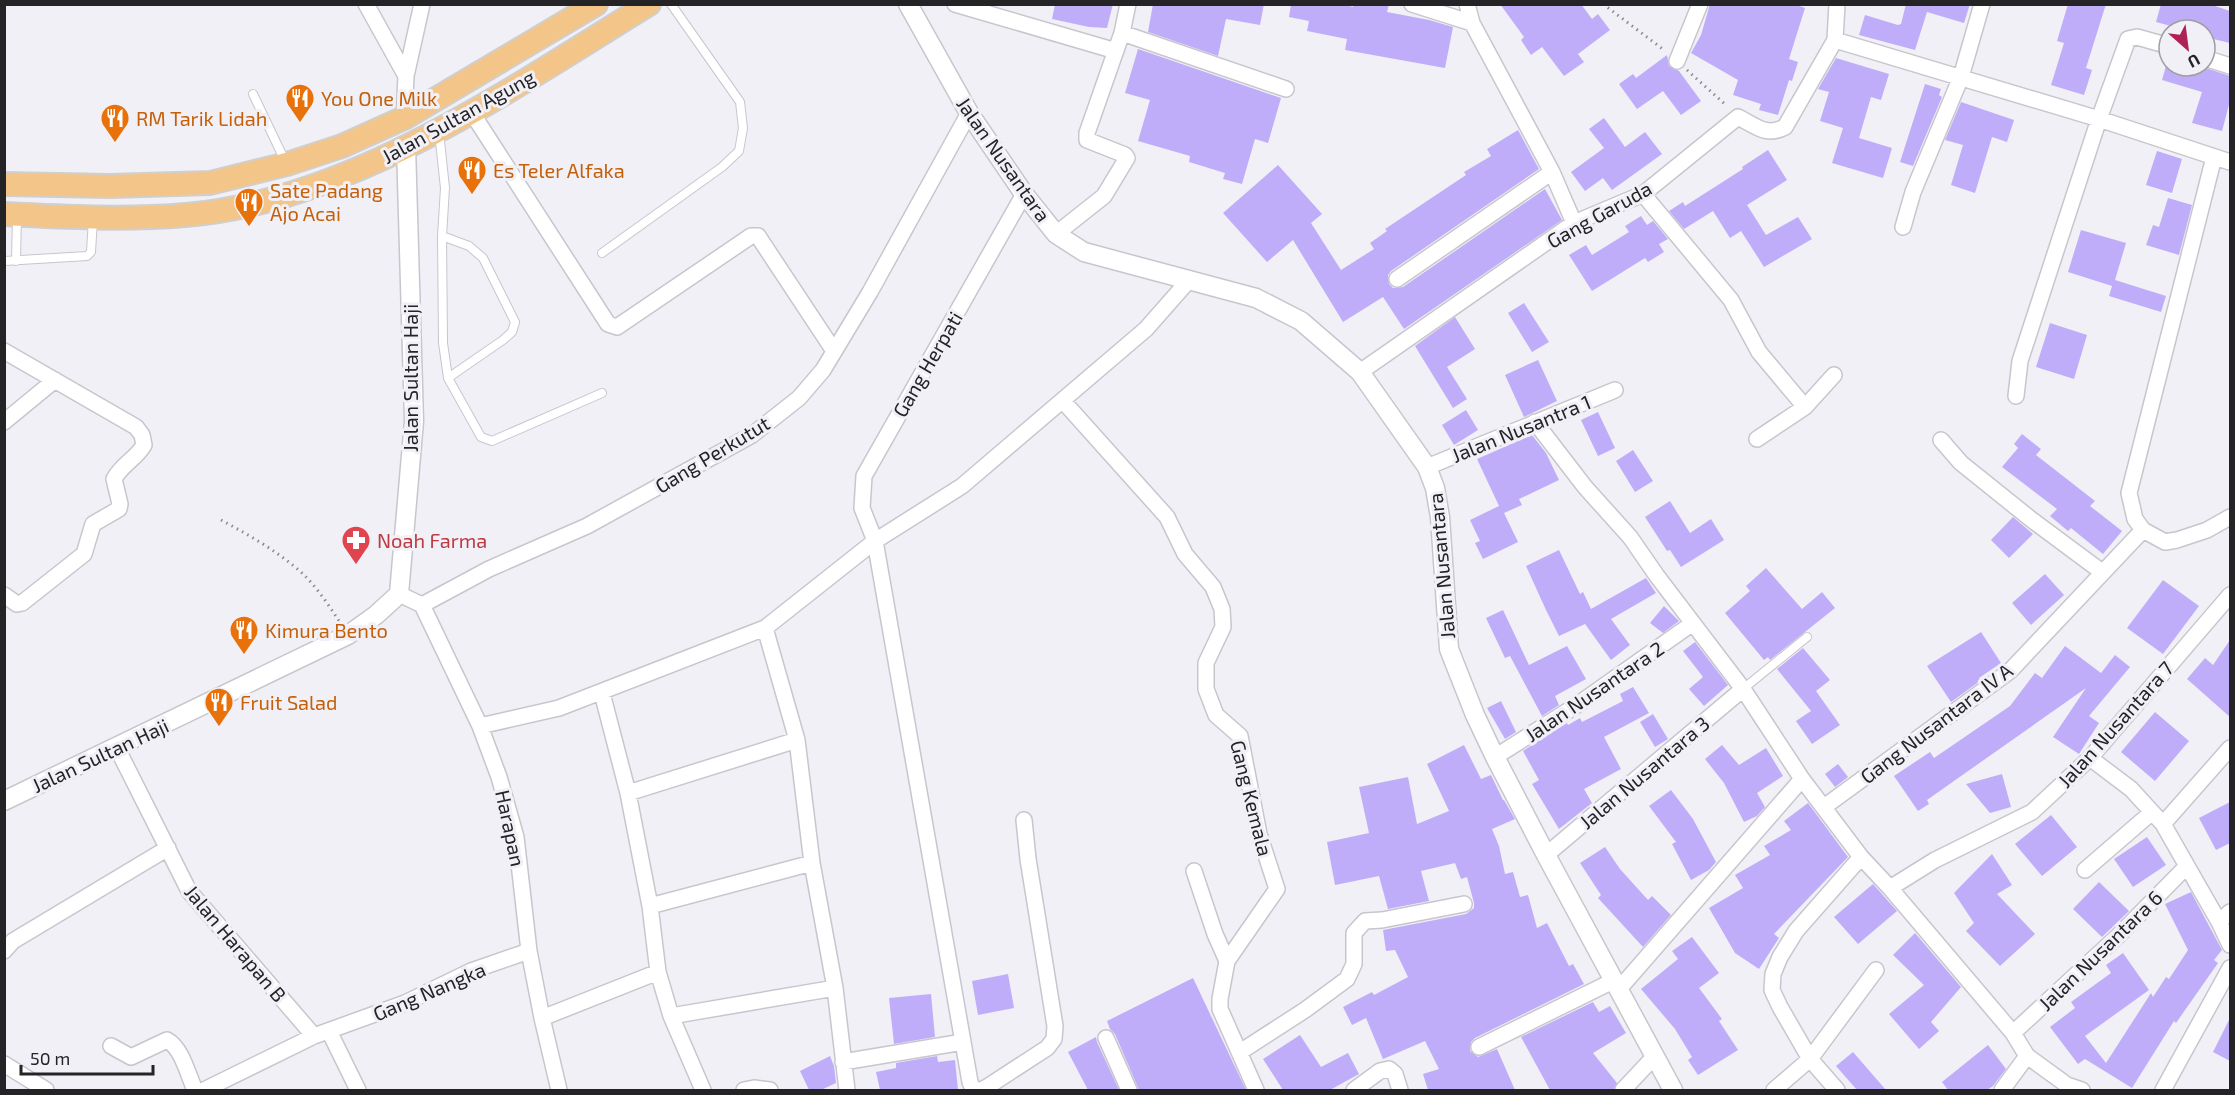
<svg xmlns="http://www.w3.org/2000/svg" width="2235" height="1095" viewBox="0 0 2235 1095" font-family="'Exo 2',sans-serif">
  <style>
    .building { fill: #c0adf9 }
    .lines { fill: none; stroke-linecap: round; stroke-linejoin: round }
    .service-casing { stroke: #c8c6cd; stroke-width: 10 }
    .minor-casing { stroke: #c8c6cd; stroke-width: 18 }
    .tertiary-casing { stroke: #c8c6cd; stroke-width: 21 }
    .primary-casing { stroke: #cfcfcf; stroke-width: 26 }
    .path { stroke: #8b8b8f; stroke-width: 3; stroke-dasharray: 1.5 4.5; stroke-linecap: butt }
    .service { stroke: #fff; stroke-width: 8 }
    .minor { stroke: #fff; stroke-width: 15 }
    .tertiary { stroke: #fff; stroke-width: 18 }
    .primary { stroke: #f4c588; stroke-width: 22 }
    .labels { text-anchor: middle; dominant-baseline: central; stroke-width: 6; stroke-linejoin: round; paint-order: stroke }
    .food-label { font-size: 20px; fill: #c56008; stroke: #f1f0f7; text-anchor: start }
    .street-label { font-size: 20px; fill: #242426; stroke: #f1f0f7 }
    .health-label { font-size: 20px; fill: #be3a42; stroke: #f1f0f7; text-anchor: start }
  </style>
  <rect width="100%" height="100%" fill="#f1f0f7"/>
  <path class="building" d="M1055 4H1113L1107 28 1089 27 1052 19Z
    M1153 4H1264L1260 25 1226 19 1218 56 1148 32Z
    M1291 4H1341L1353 7 1354 4H1389L1387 12 1429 20 1453 27 1445 68 1345 50 1347 39 1307 31 1309 21 1289 17Z
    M1500 4H1581L1592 19 1598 14 1610 30 1578 54 1584 62 1564 76 1542 47 1531 55 1521 40 1524 37Z
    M1710 4H1794L1805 8 1789 59 1798 62 1792 81 1789 80 1778 115 1759 110 1761 104 1733 95 1738 80 1691 53 1701 35Z
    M1906 4H1970L1964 23 1927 12 1915 50 1859 35 1865 15 1898 25 1901 24Z
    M2068 4H2106L2086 68 2092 70 2084 95 2051 85 2064 43 2057 41Z
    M2161 4H2209L2230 11V43L2205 37V30H2186L2156 22Z
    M1138 49 1281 98 1268 143 1255 139 1242 184 1223 179 1225 173 1189 162 1190 156 1138 141 1150 100 1125 93Z
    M1667 55 1669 66 1679 71 1701 101 1681 115 1663 91 1637 109 1619 84 1633 74 1636 78Z
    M1836 58 1889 74 1881 100 1871 97 1859 138 1892 148 1883 178 1832 163 1843 128 1820 121 1829 92 1818 89Z
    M2166 66H2200L2230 76V101L2222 131 2192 123 2202 92 2162 80Z
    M1925 84 1941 89 1939 95 1942 97 1913 166 1900 162Z
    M1961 102 2014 120 2007 142 1992 137 1975 193 1951 185 1963 145 1945 140Z
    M1604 118 1625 147 1645 132 1662 154 1612 190 1603 178 1585 191 1571 172 1604 148 1589 129Z
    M1518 130 1539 169 1391 271 1388 275 1389 284 1393 288 1403 287 1545 189 1562 220 1404 329 1383 297 1343 322 1293 240 1267 262 1223 213 1278 165 1322 214 1311 223 1341 270 1374 249 1370 243 1387 231 1385 229 1466 175 1464 172 1491 156 1487 149Z
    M1768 150 1787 180 1747 205 1766 235 1798 217 1812 239 1764 267 1741 231 1730 238 1713 211 1684 229 1669 211 1683 202 1685 206 1743 169 1742 167Z
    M2157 151 2182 159 2172 193 2146 185Z
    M2168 198 2192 205 2179 255 2146 245 2153 225 2159 227Z
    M1641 216 1647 225 1653 221 1668 239 1659 244 1664 252 1648 262 1645 258 1592 291 1569 255 1586 245 1592 255 1629 232 1625 226Z
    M2081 230 2126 243 2115 280 2166 296 2161 312 2109 296 2112 286 2068 272Z
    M1524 303 1549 342 1532 352 1508 313Z
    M1455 317 1475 349 1447 367 1467 399 1453 408 1415 346Z
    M2050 323 2087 335 2074 379 2036 367Z
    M1538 360 1557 401 1524 417 1505 375Z
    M1466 410 1478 430 1454 445 1442 425Z
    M1598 412 1615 448 1598 456 1581 420Z
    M2022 434 2041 449 2036 455 2095 501 2090 506 2122 531 2103 554 2071 528 2068 531 2050 516 2057 509 2002 467 2018 448 2014 444Z
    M1532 435 1546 453 1559 480 1519 499 1522 505 1504 513 1518 542 1483 559 1475 543 1480 541 1470 520 1499 506 1477 459Z
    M1633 450 1653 481 1635 492 1616 461Z
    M1670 501 1690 533 1711 519 1724 540 1681 567 1670 550 1667 551 1645 517Z
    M2013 517 2033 534 2009 558 1991 540Z
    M1559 550 1580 594 1583 592 1591 609 1646 578 1656 593 1611 619 1630 645 1611 660 1585 624 1559 636 1546 610 1526 566Z
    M1766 568 1802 609 1822 592 1835 608 1770 660 1768 657 1764 660 1725 613 1750 591 1746 586Z
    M2045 574 2064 595 2031 625 2012 603Z
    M2163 580 2199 606 2163 654 2127 628Z
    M1664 606 1679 621 1663 633 1650 623Z
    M1503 610 1529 665 1567 646 1586 679 1555 696 1559 705 1542 716 1510 656 1505 658 1486 618Z
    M1981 632 2001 663 1979 678 1980 681 1951 702 1927 666Z
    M2230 640V717L2187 679 2205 658 2213 665Z
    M1695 642 1728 685 1704 706 1689 689 1703 677 1683 651Z
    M2065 646 2101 673 2115 655 2130 667 2089 716 2099 723 2079 754 2053 737 2086 688 1927 800 1929 804 1918 811 1894 776 1930 752 1934 758 2010 706 2035 673 2042 678Z
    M1803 648 1830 680 1816 691 1840 725 1812 744 1796 721 1811 711 1777 669Z
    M1633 687 1649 713 1604 737 1621 769 1584 789 1592 803 1559 829 1532 784 1539 780 1523 751 1567 723 1568 725 1580 718 1582 722 1623 701 1620 694Z
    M1501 701 1516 732 1505 739 1487 708Z
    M2155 712 2189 741 2155 781 2121 752Z
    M1653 714 1668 739 1655 747 1640 722Z
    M1464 745 1481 779 1491 775 1503 800H1504L1515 819 1492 829 1499 846 1505 874 1513 872 1520 897 1528 895 1537 928 1547 923 1569 966 1573 964 1584 984 1475 1038 1471 1042 1470 1051 1478 1057 1497 1049 1515 1090H1428L1423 1074 1439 1069 1425 1041 1383 1059 1366 1018 1352 1025 1343 1007 1372 992 1374 995 1408 977 1395 950 1386 951 1383 930 1466 914 1474 908V903L1467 877 1461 879 1455 863 1421 871 1429 901 1388 909 1379 876 1335 885 1327 842 1369 833 1359 787 1408 777 1417 824 1449 811 1427 764Z
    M1722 745 1739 765 1766 748 1783 776 1757 793 1765 807 1757 816 1744 822 1724 783 1705 759Z
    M1838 764 1848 777 1835 787 1825 774Z
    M2002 774 2011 807 1990 813 1966 784Z
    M1671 790 1693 819 1716 862 1709 870 1691 880 1672 844 1676 842 1649 806Z
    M2230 802V843L2216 850 2199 818Z
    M1808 803 1848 857 1774 934 1779 938 1759 969 1735 953 1709 908 1743 888 1735 875 1770 855 1764 846 1791 830 1784 821Z
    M2051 815 2077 847 2042 876 2015 844Z
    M2147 837 2166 865 2133 887 2114 859Z
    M1605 847 1620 869 1648 900 1652 896 1671 915 1643 947 1598 898 1601 895 1580 863Z
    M1992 854 2012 885 1997 894 2035 934 2000 966 1966 931 1974 923 1954 893Z
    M2099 882 2129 911 2102 937 2073 909Z
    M1873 884 1897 911 1858 944 1834 917Z
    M2191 892 2222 950 2214 960 2218 963 2176 1023 2174 1021 2132 1088 2085 1059 2078 1064 2050 1027 2075 1008 2071 1002 2111 973 2106 965 2123 953 2149 990 2085 1036 2106 1063 2151 993 2153 997 2166 977 2169 979 2188 950 2165 904Z
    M1915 933 1961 987 1931 1022 1939 1031 1919 1049 1889 1014 1924 985 1893 955Z
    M1692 937 1719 973 1699 988 1722 1019 1719 1021 1738 1050 1698 1075 1688 1060 1692 1057 1675 1029 1641 989 1678 959 1672 951Z
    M1008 974 1014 1008 978 1015 972 981Z
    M1193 978 1246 1090H1139L1115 1034 1110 1029 1107 1021Z
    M931 994 935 1037 894 1044 889 998Z
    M1593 1002 1599 1012 1610 1006 1626 1033 1593 1053 1617 1083 1614 1090H1550L1521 1037Z
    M2230 1018V1061L2213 1052Z
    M1300 1035 1321 1067 1348 1053 1359 1074 1330 1090H1283L1263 1059Z
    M1096 1037 1097 1042 1119 1090H1088L1068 1052Z
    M1988 1045 2006 1069 1993 1086 1987 1090H1948L1942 1082Z
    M1853 1052 1886 1090H1857L1836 1066Z
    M830 1056 834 1066 836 1083 821 1090H809L800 1071Z
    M937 1056 938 1062 955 1060 958 1090H880L876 1072 896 1068V1063Z"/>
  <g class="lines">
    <g class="service-casing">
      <path id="service" d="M253 94 286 163
        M439 132 445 188 442 236 443 343 448 378 481 437 492 441 602 393
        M442 236 469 246 483 258 515 322 512 332 503 340 448 378
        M602 253 722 167 739 151 743 128 740 102 671 4
        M4 261 87 256 91 252 93 219
        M16 261 17 216
        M1743 689 1807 637"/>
    </g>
    <g class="minor-casing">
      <path id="minor" d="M366 4 406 76
        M955 4 1116 51
        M1412 4 1472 23
        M1467 4 1472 23 1552 172 1574 223
        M1122 33 1286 89
        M1835 40 2099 119 2020 361 2016 396
        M2169 46 2137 37 2128 39 2099 119 2230 162
        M2205 58 2230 66
        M1677 61 1700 4
        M472 113 608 324 617 327 751 236H758L834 351
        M404 118 406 76 422 4
        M2214 157 2129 493 2135 519 2143 530 2165 542 2177 540 2207 530 2230 517
        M1643 194 1731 300 1759 352 1805 407
        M1903 227 1913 192 1961 77 1982 4
        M1056 234 1104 196 1127 158 1125 155 1087 140V133L1122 33 1128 4
        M1397 279 1552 172
        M4 351 136 427 142 435 144 445C137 458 122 464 114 479L120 504 119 509 93 524 84 554 22 603 17 604 4 595
        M1360 372 1574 223 1643 194 1738 117C1756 126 1766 137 1785 127L1835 40 1837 4
        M1063 401 1167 517 1185 554 1213 587 1222 609 1223 627 1206 663V689L1216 715 1240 736 1259 834 1277 889 1227 961
        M4 422 55 380
        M1535 422 1585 487 1630 537 1657 576 1743 689 1802 779 1619 989
        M1757 439 1805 407 1834 375
        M1941 440 1961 463 2032 520 2102 572
        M1427 467 1615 390
        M399 594 422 605 480 726 499 777 516 837 529 951 542 1018 559 1090
        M422 605 489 569 587 526 752 435 799 398 823 370 870 292 969 113
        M765 628 797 740 812 863 835 988 847 1090
        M602 693 628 793 650 906 658 972 671 1016 703 1090
        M480 726 559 708 765 628 875 541 962 486 1146 329 1190 279
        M117 748 189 891 314 1036
        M1495 757 1577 705 1693 623
        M2090 758 2131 789 2163 824 2219 922 2230 945
        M1802 779 1861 857 1890 888 2013 1033 2027 1056 2067 1085 2082 1090
        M628 793 797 740
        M1824 807 2010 671 2143 530
        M2163 824 2230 748
        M1546 855 1743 689
        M2085 870 2151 813
        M1194 871 1215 934 1227 961 1220 999V1009L1256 1090
        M1890 888 1935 860 2032 812 2090 758 2230 595
        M650 906 812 863
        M2219 922 2230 912
        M4 951 13 941 168 848
        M671 1016 835 988
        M542 1018 658 972
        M329 1031 358 1090
        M2013 1033 2118 936 2187 866
        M1106 1038 1129 1090
        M111 1046 131 1057 167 1040C182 1048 188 1075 195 1090
        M1479 1047 1615 980
        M1240 1052 1305 1010 1347 979 1354 964V933L1365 921 1382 920 1464 904
        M843 1062 963 1042
        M4 1064 46 1090
        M987 1087 981 1090 973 1089 970 1082 875 541 862 508 864 476 1024 194
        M204 1090 314 1036 405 1003 471 971 529 951
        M744 1090 754 1088 770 1090
        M989 1090 987 1087 1047 1048 1054 1039 1055 1026 1028 859 1024 820
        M1354 1090 1380 1071 1389 1069 1395 1074 1400 1090
        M1623 1090 1655 1056
        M1774 1090 1810 1059 1876 970
        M1837 1090 1810 1059 1780 1007 1772 990 1773 974 1780 957 1796 931 1861 857
        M2002 1090 2027 1056
        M2163 1090 2230 968"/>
    </g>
    <g class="tertiary-casing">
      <path id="tertiary" d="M908 4 969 113 1024 194 1056 234 1084 252 1256 298 1301 321 1360 372 1427 467 1435 488 1440 517 1449 649 1475 715 1495 757 1546 855 1673 1090
        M4 801 348 635 376 615 399 594 414 421 406 146"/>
    </g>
    <g class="primary-casing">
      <path id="primary" d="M4 184 110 186 210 183 287 164 342 146 404 118 596 4
        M4 214C65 217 126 220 186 215 351 201 511 89 649 4"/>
    </g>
    <path class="path" d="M1603 4 1664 50
      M1687 70 1727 106
      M221 520C249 535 277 551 301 572 316 586 328 604 339 621"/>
    <use href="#service" class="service"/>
    <use href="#minor" class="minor"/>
    <use href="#tertiary" class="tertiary"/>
    <use href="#primary" class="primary"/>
  </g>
  <defs>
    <g id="restaurant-pin" transform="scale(1.5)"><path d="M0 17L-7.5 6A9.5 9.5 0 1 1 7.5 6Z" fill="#e8710a" stroke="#f1f0f7"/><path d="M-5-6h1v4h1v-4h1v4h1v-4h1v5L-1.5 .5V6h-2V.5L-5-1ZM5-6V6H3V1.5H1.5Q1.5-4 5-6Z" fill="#fff"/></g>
    <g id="pharmacy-pin" transform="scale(1.5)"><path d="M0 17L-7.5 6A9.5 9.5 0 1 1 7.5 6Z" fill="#e0444e" stroke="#f1f0f7"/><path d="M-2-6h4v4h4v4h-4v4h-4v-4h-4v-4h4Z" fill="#fff"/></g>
  </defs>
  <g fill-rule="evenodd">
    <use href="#restaurant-pin" x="300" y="98"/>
    <use href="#restaurant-pin" x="115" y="118"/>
    <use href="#restaurant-pin" x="472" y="170"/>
    <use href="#restaurant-pin" x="249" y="202"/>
    <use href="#pharmacy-pin" x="356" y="540"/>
    <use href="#restaurant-pin" x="244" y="630"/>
    <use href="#restaurant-pin" x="219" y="702"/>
  </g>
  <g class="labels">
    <g class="food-label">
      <text x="321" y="98">You One Milk</text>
      <text x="136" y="118">RM Tarik Lidah</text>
      <text x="493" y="170">Es Teler Alfaka</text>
      <text x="270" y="190">Sate Padang<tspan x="270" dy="23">Ajo Acai</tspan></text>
      <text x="265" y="630">Kimura Bento</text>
      <text x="240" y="702">Fruit Salad</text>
    </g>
    <g class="street-label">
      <text transform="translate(458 116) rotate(-29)">Jalan Sultan Agung</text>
      <text transform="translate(1004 159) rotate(55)">Jalan Nusantara</text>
      <text transform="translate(1599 214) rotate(-29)">Gang Garuda</text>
      <text transform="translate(927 364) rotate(-60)">Gang Herpati</text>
      <text transform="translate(410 378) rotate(-90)">Jalan Sultan Haji</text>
      <text transform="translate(1521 428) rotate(-22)">Jalan Nusantra 1</text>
      <text transform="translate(712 454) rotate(-31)">Gang Perkutut</text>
      <text transform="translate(1441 566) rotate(-95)">Jalan Nusantara</text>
      <text transform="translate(1594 691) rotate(-34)">Jalan Nusantara 2</text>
      <text transform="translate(1936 723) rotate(-37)">Gang Nusantara IV A</text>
      <text transform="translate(2115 724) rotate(-48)">Jalan Nusantara 7</text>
      <text transform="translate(100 755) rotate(-25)">Jalan Sultan Haji</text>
      <text transform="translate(1644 772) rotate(-40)">Jalan Nusantara 3</text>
      <text transform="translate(1252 798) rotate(76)">Gang Kemala</text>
      <text transform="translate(511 828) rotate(78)">Harapan</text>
      <text transform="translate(236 943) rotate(50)">Jalan Harapan B</text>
      <text transform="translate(2100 950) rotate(-44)">Jalan Nusantara 6</text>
      <text transform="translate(429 991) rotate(-23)">Gang Nangka</text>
    </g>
    <g class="health-label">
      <text x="377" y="540">Noah Farma</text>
    </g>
  </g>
  <rect width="2235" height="1095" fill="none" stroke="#242426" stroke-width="12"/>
  <g transform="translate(2187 48) rotate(152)"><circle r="28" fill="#f1f0f7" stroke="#9f9ea3" stroke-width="1.5"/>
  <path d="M0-4.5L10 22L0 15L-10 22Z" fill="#af2056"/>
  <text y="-9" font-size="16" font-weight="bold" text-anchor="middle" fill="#242426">U</text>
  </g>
  <path d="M21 1065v9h132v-9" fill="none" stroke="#242426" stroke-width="3"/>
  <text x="30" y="1065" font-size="18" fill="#242426" stroke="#f1f0f7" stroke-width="4.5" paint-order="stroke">50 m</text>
</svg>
